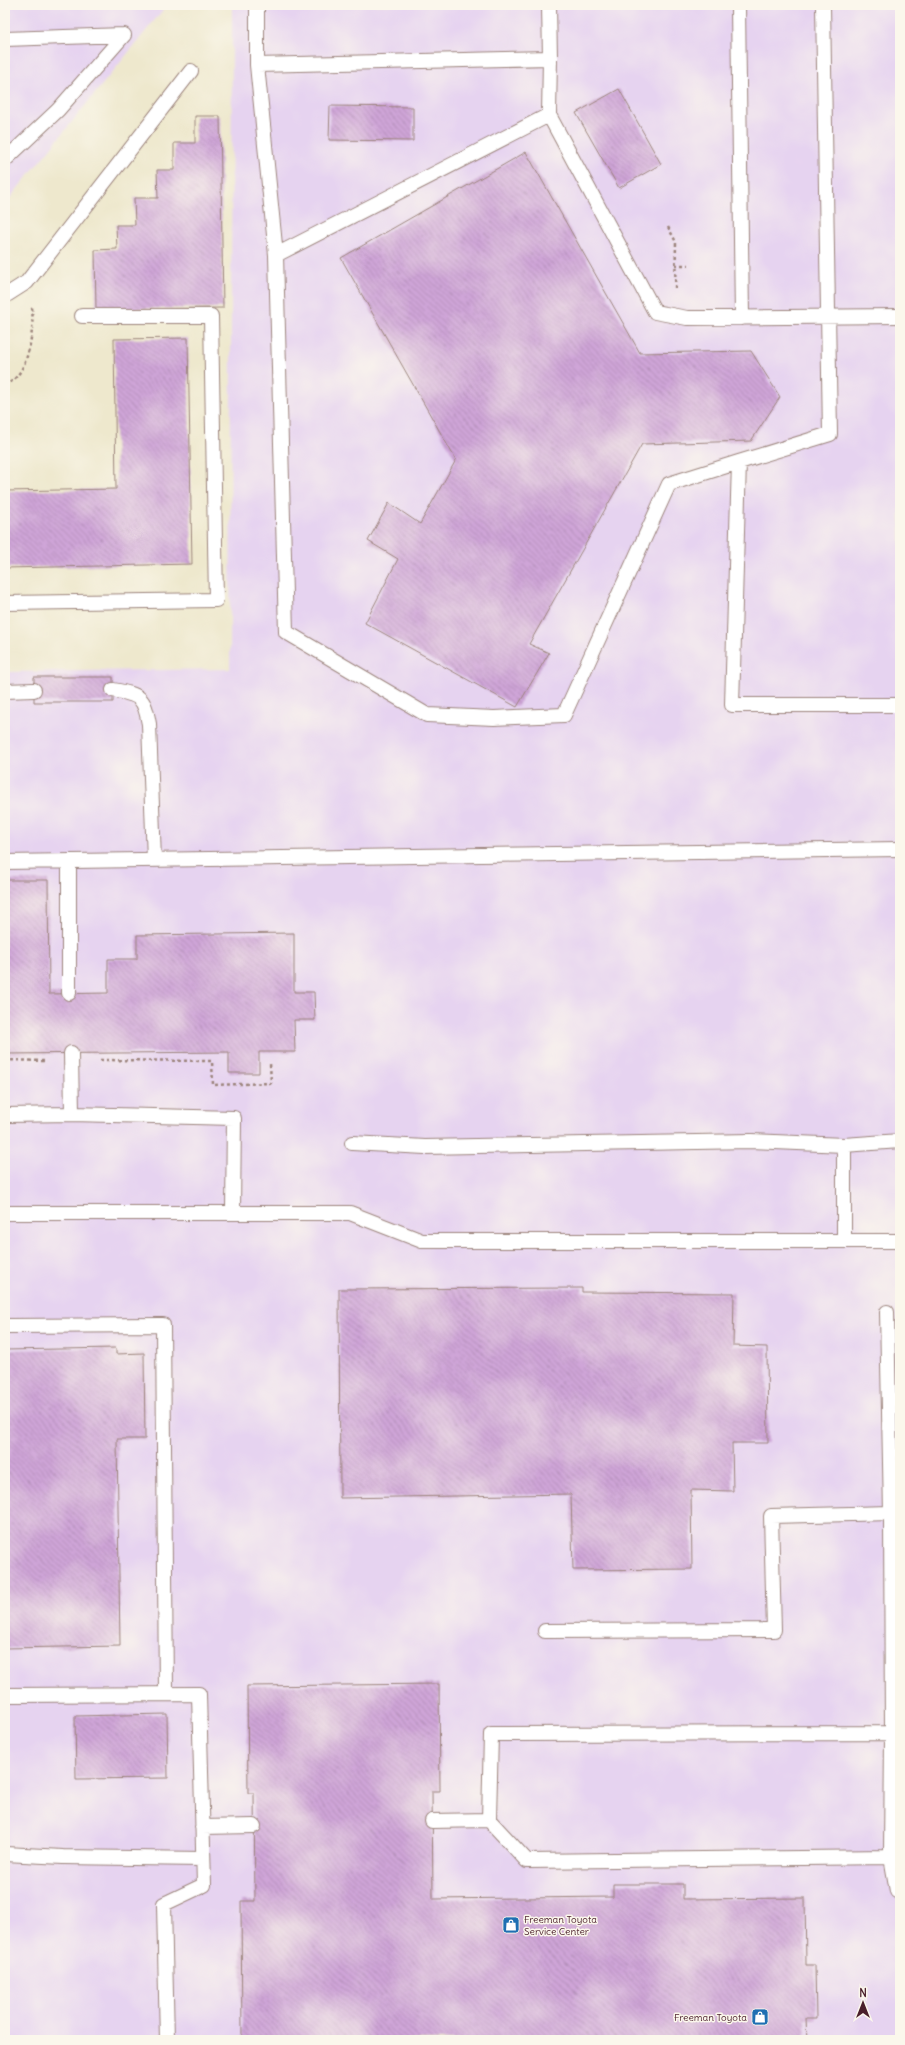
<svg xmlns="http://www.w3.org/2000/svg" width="905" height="2045" viewBox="0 0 905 2045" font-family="Delius,sans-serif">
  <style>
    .built { fill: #e6d3f0 }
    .building { fill: url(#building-back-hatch) }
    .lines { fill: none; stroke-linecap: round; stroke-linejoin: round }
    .lane-casing { stroke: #9c847c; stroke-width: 16 }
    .path { stroke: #9c847c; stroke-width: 2.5; stroke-dasharray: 3 3; stroke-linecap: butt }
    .lane { stroke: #fff; stroke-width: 14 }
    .labels { text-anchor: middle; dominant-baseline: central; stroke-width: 3; stroke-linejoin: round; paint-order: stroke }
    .poi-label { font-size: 10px; fill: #4a1f2b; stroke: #fbf7ec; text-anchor: start }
  </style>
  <defs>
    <pattern id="building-back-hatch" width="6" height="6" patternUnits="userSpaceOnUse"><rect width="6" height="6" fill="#cfa5d8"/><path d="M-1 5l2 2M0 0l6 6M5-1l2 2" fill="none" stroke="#aa86af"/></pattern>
  </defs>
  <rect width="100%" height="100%" fill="#fbf7ec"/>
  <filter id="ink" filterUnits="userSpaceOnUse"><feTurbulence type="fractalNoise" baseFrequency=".025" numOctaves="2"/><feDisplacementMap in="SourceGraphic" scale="8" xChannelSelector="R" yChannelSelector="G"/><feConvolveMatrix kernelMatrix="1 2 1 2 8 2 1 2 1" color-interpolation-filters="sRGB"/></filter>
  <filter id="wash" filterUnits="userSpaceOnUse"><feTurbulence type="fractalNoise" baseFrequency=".012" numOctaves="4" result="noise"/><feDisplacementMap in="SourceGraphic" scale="16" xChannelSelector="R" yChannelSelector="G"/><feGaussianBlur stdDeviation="0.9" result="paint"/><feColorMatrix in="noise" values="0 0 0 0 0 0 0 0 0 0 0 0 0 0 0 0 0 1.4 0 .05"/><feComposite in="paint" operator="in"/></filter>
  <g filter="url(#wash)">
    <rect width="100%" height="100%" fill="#eee8cd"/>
    <path class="built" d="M5 5H167L5 204Z
      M232 5H900V2040H5V672L230 669Z"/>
    <g id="blocks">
      <path class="building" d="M619 89 661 164 619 188 576 113Z
        M330 106 413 107V141L329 140Z
        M195 116H220L223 308 96 309 95 250 117 249 116 225H135L134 198H158L157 170H174V143H195Z
        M526 152 640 353 751 351 780 397 751 441 642 444 529 644 549 653 517 707 365 623 398 559 368 541 389 503 420 524 456 460 341 258Z
        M188 338 192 564 5 568V491L116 489 114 339Z
        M34 677H113V702H34Z
        M5 880H48L49 994 108 993V959H137V935L294 933V992H314L315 1020H294L295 1052H259V1073H229V1052L5 1054Z
        M582 1288V1292L734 1293 733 1346 767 1347 768 1443H732L733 1491 691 1490 692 1569 573 1570 571 1494 340 1498 339 1289Z
        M116 1348V1354L144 1353 145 1439H117L120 1646 5 1648V1350Z
        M439 1684 440 1791H432L433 1899 613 1897V1884H683V1899L805 1898 806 1965H815L816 2019H806L807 2040H242L241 1901H255L254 1793H248L247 1686Z
        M167 1714 168 1778 76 1779 75 1716Z"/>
    </g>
  </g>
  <g filter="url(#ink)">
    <use href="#blocks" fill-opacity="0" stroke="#9c847c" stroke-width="1"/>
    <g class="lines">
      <g class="lane-casing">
        <path id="lane" d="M257 5V65L276 255
          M738 5 742 318
          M5 39 124 35
          M550 58 549 115 276 255 286 632 427 715 494 718 564 715 669 484 739 462 732 705H900
          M257 65 550 58 549 5
          M549 115 655 312 687 318 900 316
          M5 160 58 110 124 35
          M5 296 27 282 191 71
          M739 462 830 434 823 5
          M5 603 216 600 211 316H82
          M113 690C140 695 144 696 149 724L154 860
          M5 691 34 690
          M69 861V993
          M5 862 900 849
          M71 1053 72 1114
          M5 1115 72 1114 234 1118 233 1212
          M352 1143 425 1147 751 1141 844 1145
          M5 1213H350L422 1241H900
          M844 1240V1145L900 1141
          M5 1326 163 1325 166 1694
          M545 1631 774 1630 771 1516 891 1513 887 1312
          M5 1695 199 1694 204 1885 164 1904 167 2040
          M892 1733 891 1513H900
          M432 1821 489 1820
          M202 1827 254 1826
          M5 1854 63 1857 203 1859
          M891 1857 527 1861 489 1820 491 1734 892 1733 891 1857 897 1891H900"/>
      </g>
      <path class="path" d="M668 227 676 242 675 291
        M675 265H689
        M5 386C9 383 14 380 17 376 30 361 34 327 32 307
        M5 1060 46 1061
        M100 1060 212 1061 213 1085 271 1083 270 1063"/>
      <use href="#lane" class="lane"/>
    </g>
  </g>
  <defs>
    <g id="shop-square" transform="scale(0.9)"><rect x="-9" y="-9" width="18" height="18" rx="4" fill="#1f6fb2" stroke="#fbf7ec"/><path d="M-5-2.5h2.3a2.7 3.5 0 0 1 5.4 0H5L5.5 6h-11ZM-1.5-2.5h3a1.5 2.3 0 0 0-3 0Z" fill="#fff"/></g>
  </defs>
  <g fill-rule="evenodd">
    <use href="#shop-square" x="511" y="1925"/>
    <use href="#shop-square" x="760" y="2017"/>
  </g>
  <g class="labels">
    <g class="poi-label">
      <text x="524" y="1919">Freeman Toyota<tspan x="524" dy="12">Service Center</tspan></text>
      <text x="747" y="2017" text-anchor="end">Freeman Toyota</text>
    </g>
  </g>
  <rect width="905" height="2045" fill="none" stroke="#fbf7ec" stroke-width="20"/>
  <g transform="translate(863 2003)" stroke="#fbf7ec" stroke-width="3" paint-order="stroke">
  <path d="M0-3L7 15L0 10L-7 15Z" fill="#4a1f2b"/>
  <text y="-6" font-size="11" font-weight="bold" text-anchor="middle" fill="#4a1f2b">N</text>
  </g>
</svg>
